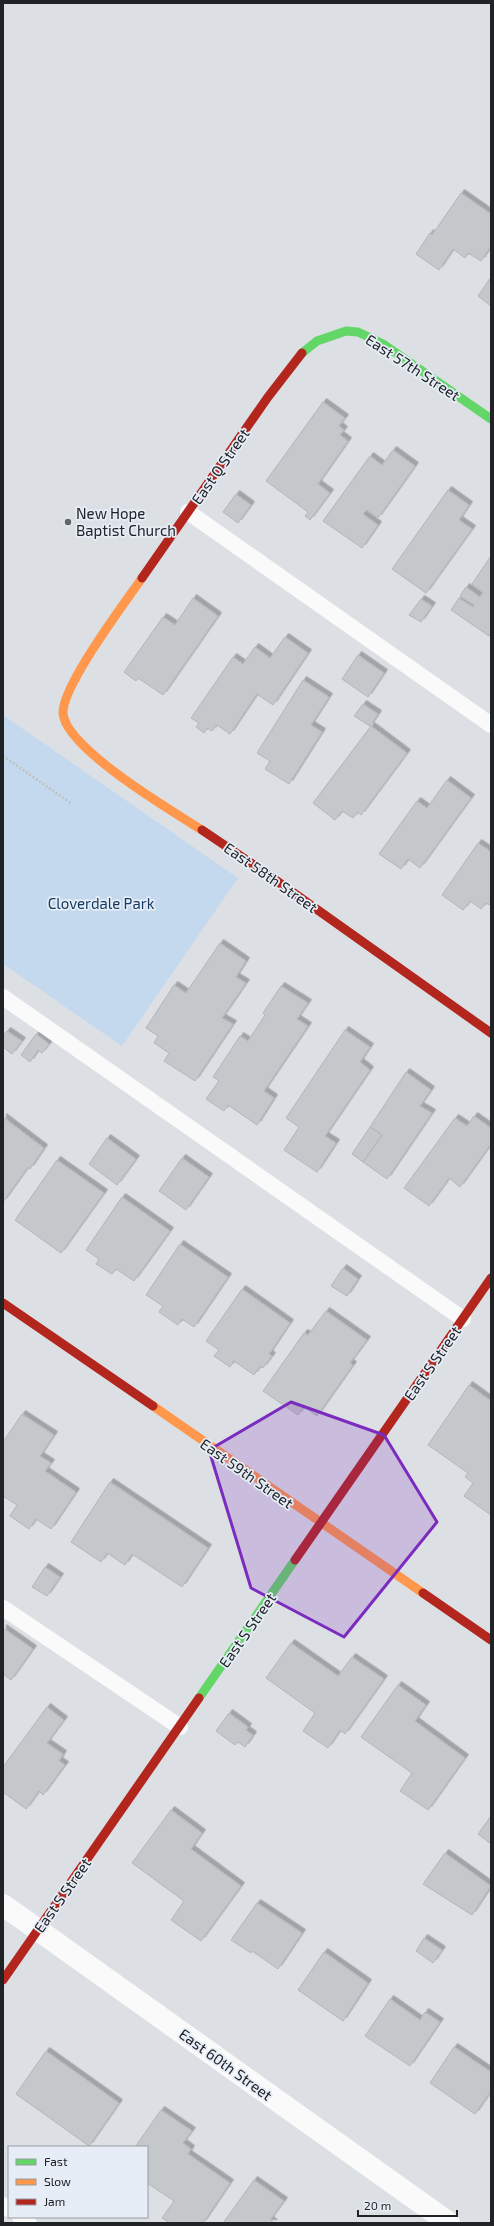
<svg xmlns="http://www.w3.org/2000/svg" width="494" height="2226" viewBox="0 0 494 2226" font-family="'Exo 2',sans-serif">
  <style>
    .green { fill: #c5d9ee }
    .building { fill: #c4c8ca; stroke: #b3b6b9; filter: url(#shadow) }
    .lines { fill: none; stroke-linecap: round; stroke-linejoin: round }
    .path { stroke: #bfc0c2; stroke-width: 2.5; stroke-dasharray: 2 2; stroke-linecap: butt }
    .lane { stroke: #fafafb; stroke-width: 16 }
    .street { stroke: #fafafb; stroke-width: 22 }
    .fast { stroke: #63d668; stroke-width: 9 }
    .slow { stroke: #ff974d; stroke-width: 9 }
    .jam { stroke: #b3261e; stroke-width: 9 }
    .marked { fill: #7b2cbf; fill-opacity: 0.2; stroke: #7b2cbf; stroke-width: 3; stroke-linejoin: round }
    .poi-dot { fill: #626568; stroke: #e6edf6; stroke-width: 1.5 }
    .labels { text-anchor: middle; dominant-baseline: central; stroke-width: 3.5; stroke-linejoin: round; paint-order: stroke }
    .street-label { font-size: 15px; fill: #202326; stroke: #e6edf6 }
    .poi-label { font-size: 15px; fill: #202326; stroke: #e6edf6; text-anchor: start }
    .park-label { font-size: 15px; fill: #143c63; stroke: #e6edf6 }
  </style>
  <defs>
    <filter id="shadow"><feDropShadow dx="3.5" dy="-3.5" stdDeviation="0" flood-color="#0004"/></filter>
  </defs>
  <rect width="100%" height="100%" fill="#dce0e4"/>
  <path class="green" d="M3 715 238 878 122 1046 3 964Z"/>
  <path class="building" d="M461 193 491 214V246L481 261 468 253 465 258 453 249 439 270 416 254 430 233 432 235Z
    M491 277V306L478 296Z
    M323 402 345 418 339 426 344 430 340 435 348 441 318 484 330 493 310 520 305 516 308 512 266 481Z
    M393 450 415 466 378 518 367 510 363 514 378 525 362 548 323 521 370 456 382 465Z
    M448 490 469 505 459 520 472 529 426 593 392 569Z
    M236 494 251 505 238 523 223 512Z
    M491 556V633L489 636 451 610 459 598 473 607 474 605 460 596 466 587 480 597 483 592 472 584Z
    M193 598 218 616 163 695 138 678 136 681 124 672 163 617 175 625Z
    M421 599 432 606 421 622 409 615Z
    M285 637 308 653 273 705 257 694 230 734 217 725 212 731 207 728 204 733 196 727 199 723 191 718 233 657 243 664 255 647 270 658Z
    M358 655 384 673 368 697 342 679Z
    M303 680 329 697 311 725 322 732 289 784 265 769 270 761 257 753Z
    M363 704 378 714 370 726 354 716Z
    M371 726 407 753 361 815 358 812 353 818 342 811 335 820 313 803Z
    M447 780 471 798 420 868 408 859 401 869 379 854 417 801 427 808Z
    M478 843 490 851 491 849V901L489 905 486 903 481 909 470 901 463 910 442 895Z
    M220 943 246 961 236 977 246 983 222 1018 233 1024 195 1081 164 1061 169 1053 154 1043 158 1036 146 1028 174 985 186 993Z
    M281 986 308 1003 297 1019 308 1026 264 1091 274 1098 257 1125 228 1105 224 1111 206 1099 219 1081 213 1077 240 1036 248 1041 265 1015 263 1013Z
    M345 1030 370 1047 360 1062 370 1070 325 1136 336 1143 317 1172 284 1150 299 1127 286 1118Z
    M7 1031 22 1041 12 1054 3 1047V1036Z
    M36 1034 49 1044 42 1053 38 1050 30 1062 21 1055Z
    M406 1072 431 1090 420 1106 432 1113 387 1179 363 1162 382 1135 370 1127Z
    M474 1116 491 1128V1144L460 1187 449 1178 429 1206 404 1188 455 1118 467 1126Z
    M3 1117 44 1148 30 1169 28 1167 3 1202Z
    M370 1127 382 1135 363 1162 352 1154Z
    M107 1138 136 1159 117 1185 89 1164Z
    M182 1158 209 1177 186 1210 159 1191Z
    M57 1160 104 1193 61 1253 15 1220Z
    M122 1197 170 1231 134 1281 116 1269 112 1274 96 1264 99 1259 86 1250Z
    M180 1244 228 1277 194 1327 182 1319 178 1325 159 1312 163 1306 146 1295Z
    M343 1268 358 1279 347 1296 331 1286Z
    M242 1289 290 1323 269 1354 272 1356 263 1368 260 1366 254 1375 234 1361 230 1367 214 1356 219 1350 206 1341Z
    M326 1311 367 1340 350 1363 353 1365 317 1416 304 1407 298 1415 263 1391 304 1333 308 1335Z
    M469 1385 491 1401V1515L464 1496 473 1483 465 1477 468 1473 428 1445Z
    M22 1414 54 1435 40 1456 51 1463 45 1471 76 1492 51 1529 36 1519 29 1529 10 1516 17 1505 3 1496V1442Z
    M110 1482 208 1548 182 1587 132 1554 125 1565 107 1553 101 1562 71 1542Z
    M45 1567 60 1577 47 1596 32 1587Z
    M3 1628 33 1649 11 1680 3 1674Z
    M291 1643 338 1676 352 1657 384 1679 345 1734 340 1730 328 1748 303 1731 315 1713 266 1678Z
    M398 1685 426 1705 415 1721 465 1758 428 1810 400 1791 412 1773 361 1737Z
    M47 1707 64 1720 47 1743 63 1754 59 1761 65 1765 43 1795 39 1791 26 1809 3 1792V1767Z
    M229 1713 248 1727 246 1730 253 1735 245 1747 238 1742 235 1745 216 1731Z
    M171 1810 202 1833 191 1849 241 1886 201 1941 171 1920 184 1901 132 1863Z
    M491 1816V1844L478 1834Z
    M445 1853 491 1886 472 1915 423 1884Z
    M257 1903 302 1933 278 1969 252 1951 251 1953 231 1940Z
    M424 1938 442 1950 433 1963 416 1951Z
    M324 1952 368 1983 343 2021 298 1990Z
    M390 1999 420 2020 425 2012 440 2022 410 2066 365 2036Z
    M454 2047 491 2072V2091L475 2114 430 2083Z
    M46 2051 119 2103 89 2146 16 2094Z
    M161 2110 192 2131 183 2143 191 2149 188 2154 230 2183 203 2223H170L162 2218 174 2201 147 2183V2147H135Z
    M254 2180 284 2201 270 2220 274 2223H223Z"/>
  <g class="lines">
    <path class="path" d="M3 756 72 804"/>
    <path class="lane" d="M188 512 491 725
      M3 997 463 1319
      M3 1608 180 1727
      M3 2205 9 2209
      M20 2217 29 2223"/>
    <path class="street" d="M3 1905 449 2223"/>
    <path class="fast" d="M302 353 317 341 346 331 358 332 383 344 491 419
      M199 1698 295 1560"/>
    <path class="slow" d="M142 578C124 604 62 686 63 713 65 748 172 811 202 830
      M153 1406 423 1593"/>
    <path class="jam" d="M142 578 268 397 302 353
      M202 830 260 869 491 1033
      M3 1303 153 1406
      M295 1560 491 1278
      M423 1593 491 1640
      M3 1980 199 1698"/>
  </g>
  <path class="marked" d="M291 1402 384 1435 437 1522 344 1637 251 1588 209 1450Z"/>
  <circle class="poi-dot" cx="68" cy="522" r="4"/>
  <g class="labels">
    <g class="street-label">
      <text transform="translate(413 367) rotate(33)">East 57th Street</text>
      <text transform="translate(220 466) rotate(-55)">East Q Street</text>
      <text transform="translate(271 877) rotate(35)">East 58th Street</text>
      <text transform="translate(432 1363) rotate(-55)">East S Street</text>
      <text transform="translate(247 1473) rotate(35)">East 59th Street</text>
      <text transform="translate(247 1630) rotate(-55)">East S Street</text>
      <text transform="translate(62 1895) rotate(-55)">East S Street</text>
      <text transform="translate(226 2064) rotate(36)">East 60th Street</text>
    </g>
    <g class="poi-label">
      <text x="76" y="513">New Hope<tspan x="76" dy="17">Baptist Church</tspan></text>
    </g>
    <g class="park-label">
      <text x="101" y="903">Cloverdale Park</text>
    </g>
  </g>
  <rect width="494" height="2226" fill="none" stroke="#202326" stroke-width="8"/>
  <rect x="8" y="2146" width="140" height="72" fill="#e6edf6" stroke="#979ca3"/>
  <rect x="16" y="2159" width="20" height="6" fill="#63d668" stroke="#979ca3"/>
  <text x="44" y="2166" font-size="12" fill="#202326">Fast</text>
  <rect x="16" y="2179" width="20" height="6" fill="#ff974d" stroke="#979ca3"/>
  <text x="44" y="2186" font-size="12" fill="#202326">Slow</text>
  <rect x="16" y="2199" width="20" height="6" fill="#b3261e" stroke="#979ca3"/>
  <text x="44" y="2206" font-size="12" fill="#202326">Jam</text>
  <path d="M358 2210v6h99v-6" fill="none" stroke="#202326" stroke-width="2"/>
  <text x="364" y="2210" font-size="12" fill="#202326" stroke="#e6edf6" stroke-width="3" paint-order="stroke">20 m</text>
</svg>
